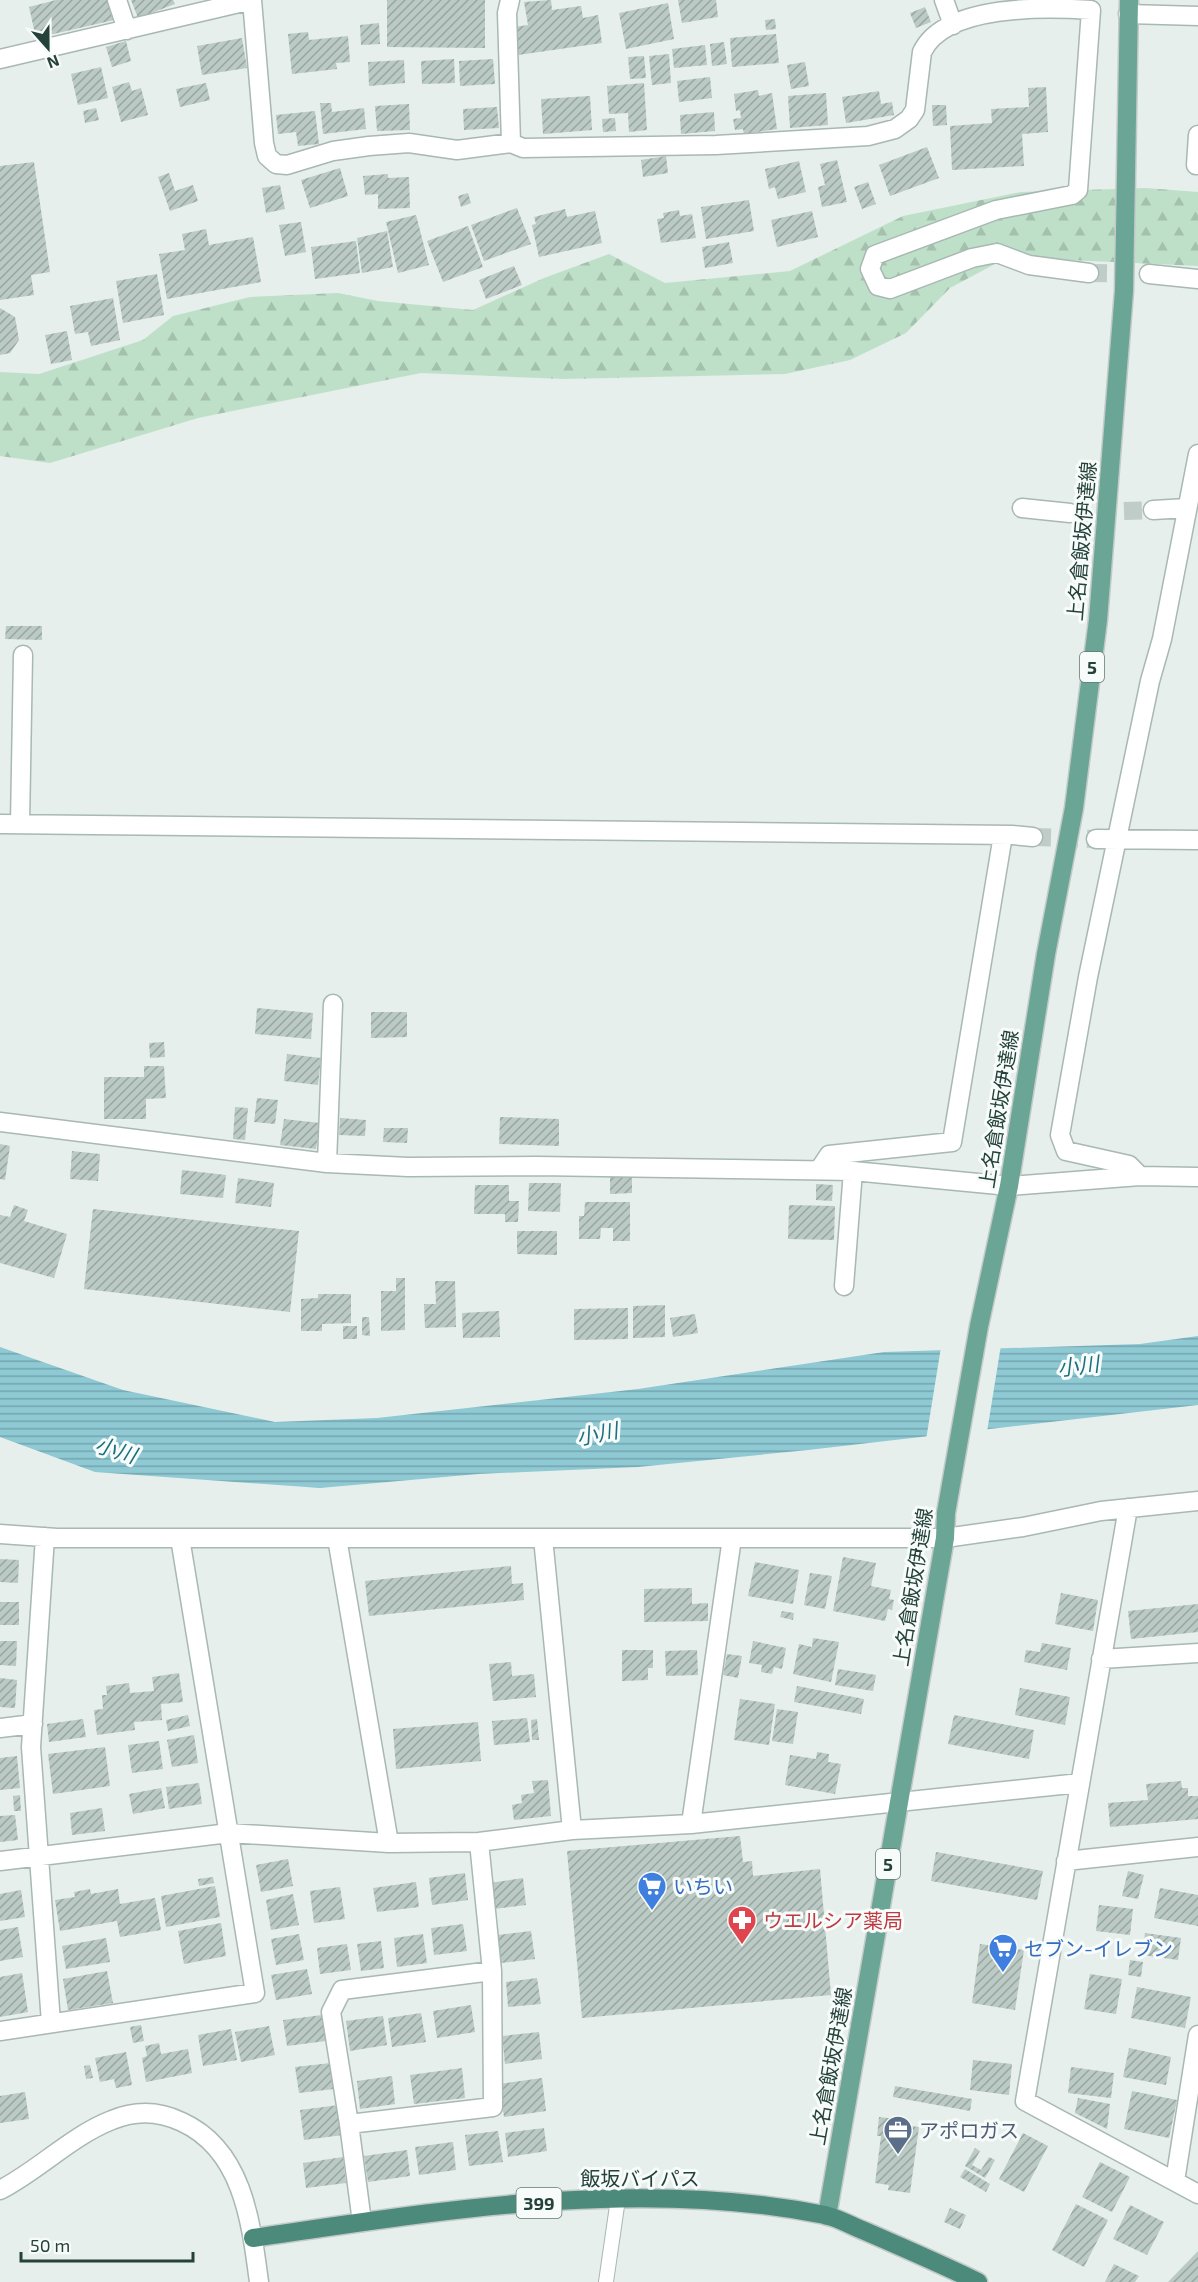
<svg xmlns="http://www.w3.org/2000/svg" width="1198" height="2282" viewBox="0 0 1198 2282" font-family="'Exo 2','Noto Sans JP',sans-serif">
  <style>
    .forest { fill: url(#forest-firs) }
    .water { fill: url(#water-rules) }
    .pier { fill: #e6efeb }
    .building { fill: url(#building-hatch) }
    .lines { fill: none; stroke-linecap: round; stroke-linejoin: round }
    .minor-tunnel { stroke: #bfccc8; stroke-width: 18; stroke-dasharray: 18 9; stroke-linecap: butt }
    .service-casing { stroke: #a8b8b2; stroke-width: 16 }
    .minor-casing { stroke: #a8b8b2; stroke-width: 21 }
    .primary-casing { stroke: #c2cac8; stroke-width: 21 }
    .trunk-casing { stroke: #c2cac8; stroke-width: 21 }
    .service { stroke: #fff; stroke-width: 14 }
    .minor { stroke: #fff; stroke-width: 18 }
    .primary { stroke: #6aa596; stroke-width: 18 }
    .trunk { stroke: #4c8a7c; stroke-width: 18 }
    .labels { text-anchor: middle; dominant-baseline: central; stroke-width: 6; stroke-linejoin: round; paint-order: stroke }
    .shield { fill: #f7fbf9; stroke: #637a73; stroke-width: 1.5 }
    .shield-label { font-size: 18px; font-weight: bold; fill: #24423a }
    .street-label { font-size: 20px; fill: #24423a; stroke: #f7fbf9 }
    .shop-label { font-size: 20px; fill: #366cbe; stroke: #f7fbf9; text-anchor: start }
    .health-label { font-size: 20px; fill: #be3a42; stroke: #f7fbf9; text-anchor: start }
    .service-label { font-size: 20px; fill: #4e5e75; stroke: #f7fbf9; text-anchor: start }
    .water-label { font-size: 21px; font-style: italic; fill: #1c6f80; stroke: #f7fbf9 }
  </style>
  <defs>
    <pattern id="forest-firs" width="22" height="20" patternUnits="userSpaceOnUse" patternTransform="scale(1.5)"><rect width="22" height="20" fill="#bfe0c8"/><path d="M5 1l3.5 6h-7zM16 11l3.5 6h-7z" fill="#a4c1ad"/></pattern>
    <pattern id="water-rules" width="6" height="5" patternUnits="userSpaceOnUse" patternTransform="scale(1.5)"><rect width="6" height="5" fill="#8ec9d4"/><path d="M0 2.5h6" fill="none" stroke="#74a5ad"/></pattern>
    <pattern id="building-hatch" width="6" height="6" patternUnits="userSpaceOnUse" patternTransform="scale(1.5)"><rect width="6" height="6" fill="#bbcac4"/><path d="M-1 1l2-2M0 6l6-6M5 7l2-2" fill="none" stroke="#98a6a0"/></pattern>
  </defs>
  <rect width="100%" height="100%" fill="#e6efeb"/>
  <path class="forest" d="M1146 188 1198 192V266L1008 257 950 288 906 333 850 360 785 374 564 379 421 373 198 418 50 463 0 456V372L39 374 143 340 173 316 250 297 338 293 378 301 473 310 544 278 609 254 665 283 790 271 903 216 1021 192Z"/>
  <path class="water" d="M1198 1336V1405L808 1450 638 1467 478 1474 320 1488 95 1472 0 1437V1347L123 1390 275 1422 377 1418 638 1389 884 1352 1140 1344Z"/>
  <path class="pier" d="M1001 1345 987 1432 926 1440 941 1347Z"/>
  <path class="building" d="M56 0H109L114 20 36 38 29 7Z
    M131 0H173L175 4 138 18Z
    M387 0H485V48L387 47Z
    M551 0 552 10 581 6 583 18 598 15 602 43 518 55 514 27 528 25 524 2Z
    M678 0H716L718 17 682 23Z
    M668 3 674 39 626 49 619 13Z
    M925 7 931 22 916 28 910 13Z
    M775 19 776 29 766 30 765 20Z
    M379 23 380 44 361 45 360 25Z
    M308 32 309 40 348 36 350 62 336 63 337 69 292 74 288 34Z
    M776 34 779 63 732 67 730 38Z
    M242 38 247 68 202 75 197 46Z
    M126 41 131 61 112 67 106 47Z
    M724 42 727 64 712 66 710 44Z
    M705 45 707 65 674 68 672 49Z
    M669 54 671 83 652 85 649 56Z
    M644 56 646 78 630 79 628 57Z
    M454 59 455 83 422 84 421 61Z
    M493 59 495 84 460 86 459 61Z
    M404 60 405 83 369 86 368 62Z
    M805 62 809 86 791 89 787 65Z
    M101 67 108 98 78 105 71 74Z
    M710 77 712 98 679 102 677 81Z
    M129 82 132 91 141 88 148 115 121 122 112 87Z
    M206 83 210 100 180 107 176 89Z
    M644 83 647 130 629 132 628 113 609 114 607 86Z
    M1046 87 1048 132 1022 134 1024 166 952 170 950 126 992 123 991 109 1029 107 1028 88Z
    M758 90 759 96 772 93 777 129 744 134 743 129 735 130 733 119 741 118 740 110 736 111 734 94Z
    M879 91 881 104 892 102 894 115 846 123 842 97Z
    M826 93 828 125 790 128 788 96Z
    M590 96 592 130 543 134 541 99Z
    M320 103H331L332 112 364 108 366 129 323 134Z
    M409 104 410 130 377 131 375 106Z
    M932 105H946L947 125 933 126Z
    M497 107 499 128 464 130 463 109Z
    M96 108 99 120 85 123 83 111Z
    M315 111 319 144 298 146 296 132 278 134 276 115Z
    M714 112 715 131 681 134 680 115Z
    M615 118 616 131 603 132 602 119Z
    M927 147 939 178 890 196 879 165Z
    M666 156 668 173 643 177 641 160Z
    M837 160 847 202 822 207 818 187 825 185 820 164Z
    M799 161 806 192 778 199 775 187 769 189 765 169Z
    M34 162 50 272 31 275 34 295 0 300V166Z
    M340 168 348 196 310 208 301 180Z
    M169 173 175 191 193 185 198 201 170 211 158 177Z
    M388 174V178L409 177 410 208 378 209V194L365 195 363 176Z
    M868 182 876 204 862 209 854 187Z
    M280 185 285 209 266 213 262 188Z
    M468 193 471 203 461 207 458 196Z
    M749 200 754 231 706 239 701 207Z
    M517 208 531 244 484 261 471 225Z
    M565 209 567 217 595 211 602 243 539 257 532 225 536 224 534 217Z
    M679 210 680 216 692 214 696 238 661 243 657 219 664 218 663 213Z
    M812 211 818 237 777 247 771 220Z
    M416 215 429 265 398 273 386 222Z
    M301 222 306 252 285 256 279 225Z
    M468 226 483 267 443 282 427 241Z
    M206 229 209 245 253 237 261 282 167 299 159 254 185 250 182 234Z
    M387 231 393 267 362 273 357 238Z
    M356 241 360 273 315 279 311 247Z
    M729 242 733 263 705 268 702 247Z
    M514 266 522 285 486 299 479 280Z
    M157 274 164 315 123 323 116 281Z
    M113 298 120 340 91 346 88 332 75 334 70 306Z
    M0 308 15 317 19 340 10 353 0 355Z
    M67 331 72 360 51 364 45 335Z
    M6 626H42V640L5 639Z
    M257 1008 313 1013 311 1039 255 1034Z
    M371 1012H407V1037L371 1038Z
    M164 1042 165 1057 150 1058 149 1043Z
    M287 1054 321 1058 318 1085 284 1081Z
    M144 1066H164L166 1098 146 1099V1119H104V1077H144Z
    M257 1098 278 1100 275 1124 254 1122Z
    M235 1107 248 1108 245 1140 233 1139Z
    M500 1117 559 1119V1146L499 1144Z
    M340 1118 366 1120 365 1136 339 1135Z
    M284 1119 320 1123 316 1149 280 1145Z
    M384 1128H408L407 1143 383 1142Z
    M0 1144 10 1146 5 1180 0 1179Z
    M72 1151 100 1154 98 1181 70 1179Z
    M182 1170 226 1175 223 1198 180 1194Z
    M610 1176H632V1193L610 1194Z
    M238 1178 274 1183 271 1207 235 1203Z
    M529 1183H561L560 1212 528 1211Z
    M816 1184 833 1185 832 1201 816 1200Z
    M475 1185H509V1201H519L518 1222H505V1214H474Z
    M585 1202H630V1241H613V1228H601L600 1239H579V1216H584Z
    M14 1205 28 1210 24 1221 67 1234 54 1278 0 1263V1215L10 1217Z
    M789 1205 835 1206 834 1240 788 1239Z
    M93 1209 299 1231 290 1312 84 1289Z
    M517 1231H557V1255L517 1254Z
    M396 1278H405V1330L381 1331V1291H396Z
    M435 1281H455L456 1327 425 1328 424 1304H436Z
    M318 1294H351V1323L322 1324V1331H301V1299L318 1298Z
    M665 1305V1337L633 1338V1306Z
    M628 1308V1339L574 1340V1309Z
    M499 1311 500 1337 463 1338 462 1313Z
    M695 1314 698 1333 673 1337 670 1318Z
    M362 1317H369L370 1336 362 1335Z
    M343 1326H357V1339H343Z
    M843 1557 876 1563 871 1586 891 1590 889 1599 894 1600 892 1610 888 1609 885 1621 833 1611Z
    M0 1559 19 1560 18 1583 0 1582Z
    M755 1562 799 1570 793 1604 748 1596Z
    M511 1566 512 1584 523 1583 524 1600 369 1616 365 1581Z
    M810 1573 832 1576 825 1609 804 1605Z
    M692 1588V1604L708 1603V1621L644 1622V1589Z
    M1061 1593 1098 1600 1093 1631 1055 1624Z
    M0 1602H19V1625H0Z
    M1198 1604V1632L1131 1639 1128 1611Z
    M782 1611 794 1613 793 1620 780 1617Z
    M813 1638 839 1642 831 1682 793 1674 799 1644 812 1647Z
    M0 1641H17L16 1666 0 1665Z
    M753 1641 786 1648 782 1669 774 1667 772 1674 761 1672 762 1665 749 1663Z
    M1042 1643 1071 1648 1067 1670 1024 1662 1026 1650 1040 1652Z
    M622 1650H653V1668H648V1680L622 1681Z
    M697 1650 698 1675 666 1676 665 1651Z
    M727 1654 742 1656 738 1678 723 1675Z
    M511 1662 512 1676 534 1674 536 1697 493 1701 489 1664Z
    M838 1669 876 1675 873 1691 835 1685Z
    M179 1673 183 1702 161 1704 162 1720 134 1722 135 1730 97 1735 94 1710 103 1709 102 1695H107L106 1686 129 1683 130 1693 154 1691 152 1677Z
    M0 1678 17 1680 15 1708 0 1707Z
    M797 1686 864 1699 861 1714 794 1702Z
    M1020 1688 1070 1697 1065 1725 1015 1715Z
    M740 1699 775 1704 769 1745 734 1740Z
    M777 1709 798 1712 793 1744 772 1741Z
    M188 1715 190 1726 168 1731 166 1720Z
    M954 1715 1034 1730 1029 1759 948 1744Z
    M527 1718 530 1742 494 1745 492 1721Z
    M83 1719 86 1737 49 1742 47 1724Z
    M537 1719 539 1740H532L531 1720Z
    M478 1722 481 1761 396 1769 393 1729Z
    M194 1735 198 1763 172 1767 167 1740Z
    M159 1741 163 1769 132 1773 128 1745Z
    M105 1747 110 1786 53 1794 48 1754Z
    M817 1752 829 1754 828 1762 841 1764 835 1794 785 1785 790 1755 816 1759Z
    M17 1756 20 1788 0 1790V1758Z
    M548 1780 551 1816 514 1820 512 1805 522 1803 521 1795 534 1793 532 1781Z
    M1181 1781 1182 1788H1188V1796H1198V1819L1110 1827 1108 1803 1148 1800 1146 1784Z
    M199 1783 202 1804 169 1809 166 1787Z
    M161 1788 165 1808 133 1814 129 1794Z
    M20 1795 21 1811H14L13 1796Z
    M102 1808 105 1831 72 1835 70 1813Z
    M15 1815 18 1840 0 1842V1816Z
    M740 1836 743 1862 752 1861 753 1876 820 1869 831 1995 582 2018 567 1851Z
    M936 1852 1043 1871 1037 1900 931 1881Z
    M288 1859 293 1886 261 1892 256 1865Z
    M1128 1871 1144 1875 1138 1899 1122 1896Z
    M465 1873 468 1900 432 1905 429 1878Z
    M213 1877 214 1883 199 1886 198 1879Z
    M523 1878 526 1905 494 1909 490 1883Z
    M416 1882 419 1907 377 1912 373 1888Z
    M215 1886 220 1917 166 1927 161 1896Z
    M340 1887 345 1919 314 1923 310 1891Z
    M1160 1888 1198 1895V1926L1154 1918Z
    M90 1889 91 1894 118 1889 120 1904 155 1898 161 1930 120 1937 117 1921 60 1931 55 1900 75 1897 74 1892Z
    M21 1890 25 1917 0 1921V1894Z
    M293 1894 299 1925 271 1930 266 1900Z
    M1099 1905 1133 1909 1130 1935 1096 1931Z
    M221 1923 226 1956 184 1964 178 1931Z
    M463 1924 467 1951 434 1955 431 1928Z
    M18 1927 23 1957 0 1961V1930Z
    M531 1931 535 1959 501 1963 498 1935Z
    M1145 1933 1181 1938 1178 1960 1142 1955Z
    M299 1934 304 1960 276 1965 271 1939Z
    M423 1934 427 1963 397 1967 394 1938Z
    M106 1938 110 1962 66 1969 62 1946Z
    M381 1941 384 1968 361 1971 357 1944Z
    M347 1944 351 1970 320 1974 317 1948Z
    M980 1944 1024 1950 1015 2010 972 2003Z
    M1130 1960 1143 1962 1141 1977 1128 1975Z
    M307 1969 312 1994 276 2000 271 1975Z
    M107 1971 113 2003 68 2010 63 1979Z
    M22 1973 28 2012 0 2017V1977Z
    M1090 1974 1122 1979 1116 2014 1084 2009Z
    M537 1978 541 2004 508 2007 506 1982Z
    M1137 1987 1191 1997 1185 2028 1131 2018Z
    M471 2005 475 2032 437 2038 433 2011Z
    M421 2013 426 2042 392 2047 388 2018Z
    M322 2015 326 2041 287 2046 283 2020Z
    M383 2016 387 2045 350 2051 346 2021Z
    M141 2025 144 2041 133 2043 130 2027Z
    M269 2026 275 2055 241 2062 235 2032Z
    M231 2029 237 2060 203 2066 198 2035Z
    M539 2032 542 2059 505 2064 502 2036Z
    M159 2043 161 2054 188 2049 192 2073 146 2082 142 2058 147 2056 145 2046Z
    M1129 2048 1171 2057 1166 2085 1123 2077Z
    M126 2052 132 2085 116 2088 114 2079 100 2082 95 2058Z
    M973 2060 1012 2064 1009 2095 970 2090Z
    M331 2063 334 2089 299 2093 295 2067Z
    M90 2065 93 2078 86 2079 84 2066Z
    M1071 2067 1114 2073 1111 2098 1068 2093Z
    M462 2068 465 2098 414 2104 410 2075Z
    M392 2076 395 2104 360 2109 357 2081Z
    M542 2078 546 2111 504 2117 499 2084Z
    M895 2086 972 2099 970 2111 893 2097Z
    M1132 2091 1177 2100 1169 2138 1124 2129Z
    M25 2092 29 2119 0 2123V2096Z
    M1078 2098 1110 2104 1107 2129 1075 2113Z
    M339 2105 343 2135 304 2140 300 2110Z
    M879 2117 904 2120 903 2125 919 2127 910 2193 888 2190 889 2185 875 2183 881 2136H877Z
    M544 2128 547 2151 508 2157 505 2133Z
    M498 2131 503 2162 469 2166 465 2135Z
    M1023 2133 1048 2146 1024 2192 999 2179Z
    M453 2142 456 2170 419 2175 415 2147Z
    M975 2148 980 2151 972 2165 981 2170 989 2157 995 2160 985 2178 965 2166Z
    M407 2150 410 2176 368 2182 364 2156Z
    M343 2157 346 2183 306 2188 303 2163Z
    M1100 2162 1130 2177 1112 2212 1082 2197Z
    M965 2169 990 2184 986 2192 960 2177Z
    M1076 2204 1108 2220 1084 2267 1052 2250Z
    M1130 2205 1164 2222 1147 2255 1113 2239Z
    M950 2208 966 2215 960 2229 944 2222Z
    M1198 2251V2282H1168Z
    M1114 2264 1139 2276 1135 2282H1105Z"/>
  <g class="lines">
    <path class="minor-tunnel" d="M1089 273 1149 274
      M1070 513 1153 510
      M1033 837 1096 839"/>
    <g class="service-casing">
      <path id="service" d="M606 2282 618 2199"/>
    </g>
    <g class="minor-casing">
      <path id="minor" d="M117 0 127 30
        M252 0 264 143 267 156 276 164 287 165 333 151 369 146 409 143 457 150 511 143
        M510 0 507 13 511 143 523 148 716 145 868 136 895 129 909 119 915 110 922 52C945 4 1045 7 1091 10L1078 190 1072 195 996 210 875 255 870 269 878 286 890 289 972 258 997 253 1029 265 1089 273
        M944 0 953 25
        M1128 14 1198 16
        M0 59 252 0
        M1196 165 1198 135
        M1149 274 1198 279
        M1022 508 1070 513
        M1153 510 1187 508
        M0 824 1012 835 1033 837
        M20 824 23 655
        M1096 839 1198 840
        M0 1122 327 1163 408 1167 537 1166 853 1171 1009 1186 1140 1176 1198 1177
        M327 1163 333 1004
        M819 1170 829 1155 952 1142 1003 835
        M1140 1176 1129 1165 1066 1151 1060 1135 1088 977 1150 681 1162 639 1198 454
        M844 1286 853 1171
        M1128 1508 1025 2101 1198 2194
        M0 1534 57 1538H945L1023 1527 1101 1511 1198 1501
        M45 1537 31 1747 51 2023
        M337 1538 389 1843
        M543 1538 572 1830
        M1101 1659 1198 1653
        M0 1728 33 1724
        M691 1824 732 1538
        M479 1842 492 1971 493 2107 349 2124 331 2012 342 1990 492 1971
        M0 1861 229 1833 389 1843 479 1842 572 1830 691 1824 1080 1783
        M1066 1861 1198 1847
        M0 2031 255 1993 180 1538
        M349 2124 362 2222
        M1175 2181 1198 2035
        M0 2190C39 2170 71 2136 112 2120 136 2110 159 2111 182 2122 243 2150 251 2222 259 2282"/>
    </g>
    <g class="primary-casing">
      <path id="primary" d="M827 2216 945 1538 946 1513 979 1326 1009 1186 1046 954 1074 808 1098 620 1124 291 1129 0"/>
    </g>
    <g class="trunk-casing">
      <path id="trunk" d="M253 2238C440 2211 636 2177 825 2215 839 2218 853 2227 867 2232 904 2248 941 2264 978 2282"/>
    </g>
    <use href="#service" class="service"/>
    <use href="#minor" class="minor"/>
    <use href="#primary" class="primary"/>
    <use href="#trunk" class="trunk"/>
  </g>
  <defs>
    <g id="supermarket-pin" transform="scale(1.5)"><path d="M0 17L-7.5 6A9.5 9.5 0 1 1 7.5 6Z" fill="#3f7fe0" stroke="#f7fbf9"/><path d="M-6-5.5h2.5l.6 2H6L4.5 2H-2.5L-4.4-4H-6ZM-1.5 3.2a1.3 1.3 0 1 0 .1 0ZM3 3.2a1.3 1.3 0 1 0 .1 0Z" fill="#fff"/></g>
    <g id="pharmacy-pin" transform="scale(1.5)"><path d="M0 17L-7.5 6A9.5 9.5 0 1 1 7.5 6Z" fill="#e0444e" stroke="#f7fbf9"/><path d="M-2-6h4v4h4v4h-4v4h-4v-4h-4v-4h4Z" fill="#fff"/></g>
    <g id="office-pin" transform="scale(1.5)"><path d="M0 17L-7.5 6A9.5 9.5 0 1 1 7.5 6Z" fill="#5c6f8a" stroke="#f7fbf9"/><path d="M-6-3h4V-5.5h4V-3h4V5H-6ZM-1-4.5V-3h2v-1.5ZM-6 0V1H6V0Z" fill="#fff"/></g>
  </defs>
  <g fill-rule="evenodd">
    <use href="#supermarket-pin" x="652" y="1886"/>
    <use href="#pharmacy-pin" x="742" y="1920"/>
    <use href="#supermarket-pin" x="1003" y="1948"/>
    <use href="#office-pin" x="898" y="2130"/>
  </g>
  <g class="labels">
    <g class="shield">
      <rect x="1080" y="652" width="24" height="30" rx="4.5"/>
      <rect x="876" y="1849" width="24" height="30" rx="4.5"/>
      <rect x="516.5" y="2188" width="45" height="30" rx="4.5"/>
    </g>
    <g class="shield-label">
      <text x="1092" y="667">5</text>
      <text x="888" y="1864">5</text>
      <text x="539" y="2203">399</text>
    </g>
    <g class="street-label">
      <text transform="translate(1081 541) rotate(-85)">上名倉飯坂伊達線</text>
      <text transform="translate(998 1109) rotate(-81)">上名倉飯坂伊達線</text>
      <text transform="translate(912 1587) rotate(-81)">上名倉飯坂伊達線</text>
      <text transform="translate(830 2066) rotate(-80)">上名倉飯坂伊達線</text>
      <text x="640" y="2178">飯坂バイパス</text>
    </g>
    <g class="shop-label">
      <text x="673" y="1886">いちい</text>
      <text x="1024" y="1948">セブン-イレブン</text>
    </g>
    <g class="health-label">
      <text x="763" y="1920">ウエルシア薬局</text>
    </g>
    <g class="service-label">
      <text x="919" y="2130">アポロガス</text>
    </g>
    <g class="water-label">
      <text transform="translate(1078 1365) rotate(-7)">小川</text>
      <text transform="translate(597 1433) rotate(-11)">小川</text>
      <text transform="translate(116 1449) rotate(17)">小川</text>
    </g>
  </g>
  <g transform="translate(48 48) rotate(159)" stroke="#f7fbf9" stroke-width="4.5" paint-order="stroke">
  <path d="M0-4.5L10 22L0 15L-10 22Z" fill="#24423a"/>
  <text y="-9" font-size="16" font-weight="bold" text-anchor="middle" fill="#24423a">N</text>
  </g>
  <path d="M21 2252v9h172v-9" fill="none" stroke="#24423a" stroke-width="3"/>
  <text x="30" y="2252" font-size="18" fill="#24423a" stroke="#f7fbf9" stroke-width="4.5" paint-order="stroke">50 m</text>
</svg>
